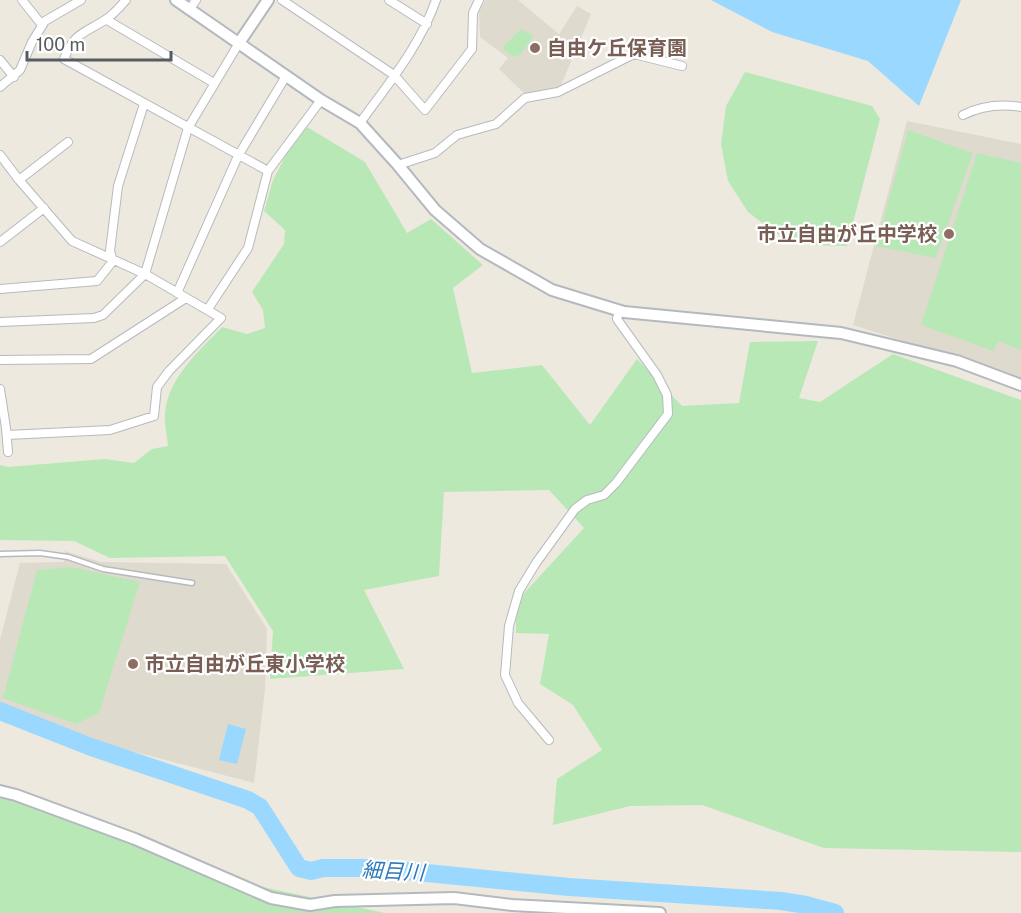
<svg xmlns="http://www.w3.org/2000/svg" width="1021" height="913" viewBox="0 0 1021 913" font-family="'Public Sans','Noto Sans JP',sans-serif">
  <style>
    .education { fill: #dfdace }
    .green { fill: #b9e8b7 }
    .water { fill: #9bd8ff }
    .lines { fill: none; stroke-linecap: round; stroke-linejoin: round }
    .river { stroke: #9bd8ff; stroke-width: 18 }
    .lane-casing { stroke: #b6babf; stroke-width: 7 }
    .street-casing { stroke: #b6babf; stroke-width: 10 }
    .secondary-casing { stroke: #b4b9bf; stroke-width: 14 }
    .lane { stroke: #fff; stroke-width: 4 }
    .street { stroke: #fff; stroke-width: 8 }
    .secondary { stroke: #fff; stroke-width: 10 }
    .education-dot { fill: #8d6e63; stroke: #fff; stroke-width: 2 }
    .labels { text-anchor: middle; dominant-baseline: central; stroke-width: 4.5; stroke-linejoin: round; paint-order: stroke }
    .education-label { font-size: 20px; font-weight: bold; fill: #785e54; stroke: #fff; text-anchor: start }
    .water-label { font-size: 21px; font-style: italic; fill: #2f7abb; stroke: #fff }
  </style>
  <rect width="100%" height="100%" fill="#ede9de"/>
  <path class="education" d="M485 0H518L559 34 577 6 591 14 559 90 524 93 499 69 508 58 480 37 479 12Z
    M907 121 1021 144V379L853 325Z
    M65 551 101 562 226 564 267 629 265 689 254 783 97 742 0 704V640L20 563 64 562Z"/>
  <path class="green" d="M521 29 534 36 521 54 513 57 502 48Z
    M745 72 872 106 880 119 847 246 812 245 777 234 748 212 728 181 721 144 726 106Z
    M307 127 365 162 407 233 431 219 483 265 453 288 472 373 542 365 590 425 637 359 682 406 739 403 750 342 818 341 799 398 820 402 893 354 1021 400V852L824 848 702 805 630 806 553 825 557 779 602 750 573 705 540 684 549 634 516 633V602L584 528 549 490 444 492 439 576 364 590 404 669 270 679 273 631 225 556 110 558 74 541 0 540V465L8 467 105 459 134 463 152 449 168 446C167 436 164 423 165 413 168 378 199 351 222 327L247 334 265 328 263 310 252 292 284 244 285 230 264 211 273 180 287 153Z
    M908 130 973 153 936 258 876 246Z
    M977 153 1021 163V350L998 341 993 351 921 325Z
    M71 567 140 582 99 713 76 724 3 698 37 570Z
    M0 787 21 790 108 822 215 877 385 913H0Z"/>
  <path class="water" d="M711 0H961L919 106 868 61 772 32Z
    M228 724 246 729 237 764 219 760Z"/>
  <g class="lines">
    <path class="river" d="M0 711 91 747 248 800 260 807 299 868 311 871 323 868H376L569 887 781 901 806 905 835 913"/>
    <g class="lane-casing">
      <path id="lane" d="M0 554 40 553 68 557 103 569 192 583"/>
    </g>
    <g class="street-casing">
      <path id="street" d="M22 0 42 25
        M126 0C120 7 113 15 105 20 83 34 74 33 64 59L268 171
        M282 0 394 75 425 110 472 49 473 13 479 0
        M389 0 427 24
        M190 9 196 0
        M107 20 214 83
        M0 60 14 77
        M0 87 20 70 32 42 45 21 81 0
        M963 115C981 106 1002 104 1021 107
        M360 123C388 84 420 46 436 0
        M0 155 19 180 72 241 145 274 221 318 169 371 157 387 154 416 110 430 7 435
        M398 165 435 153 457 135 496 124 525 98 558 92 634 54 682 66
        M19 180 68 142
        M0 242 44 208
        M0 289 97 281 113 261 110 251 118 186 144 104
        M177 293 238 156 286 76
        M208 309 248 248 268 171 321 100
        M0 322 94 318 103 315 145 274 188 128 239 43
        M0 360 91 359 186 298
        M0 389 6 428 8 452
        M549 740 518 703 505 675 509 626 519 591 536 563 575 509 587 500 604 495 616 483 668 414 667 395 657 375 617 319 619 311"/>
    </g>
    <g class="secondary-casing">
      <path id="secondary" d="M176 0 321 100 360 123 398 165 435 210 480 249 552 290 624 312 841 333 957 361 1021 385
        M239 43 268 0
        M0 791 16 795 135 839 271 898 310 905 335 901 454 898 512 905 660 913"/>
    </g>
    <use href="#lane" class="lane"/>
    <use href="#street" class="street"/>
    <use href="#secondary" class="secondary"/>
  </g>
  <g class="education-dot">
    <circle cx="535" cy="48" r="6"/>
    <circle cx="949" cy="234" r="6"/>
    <circle cx="133" cy="664" r="6"/>
  </g>
  <g class="labels">
    <g class="education-label">
      <text x="547" y="48">自由ケ丘保育園</text>
      <text x="937" y="234" text-anchor="end">市立自由が丘中学校</text>
      <text x="145" y="664">市立自由が丘東小学校</text>
    </g>
    <g class="water-label">
      <text transform="translate(393 871) rotate(3)">細目川</text>
    </g>
  </g>
  <path d="M27 51v9h144v-9" fill="none" stroke="#575c61" stroke-width="3"/>
  <text x="36" y="51" font-size="18" fill="#575c61" stroke="#ffffff" stroke-width="4.5" paint-order="stroke">100 m</text>
</svg>
